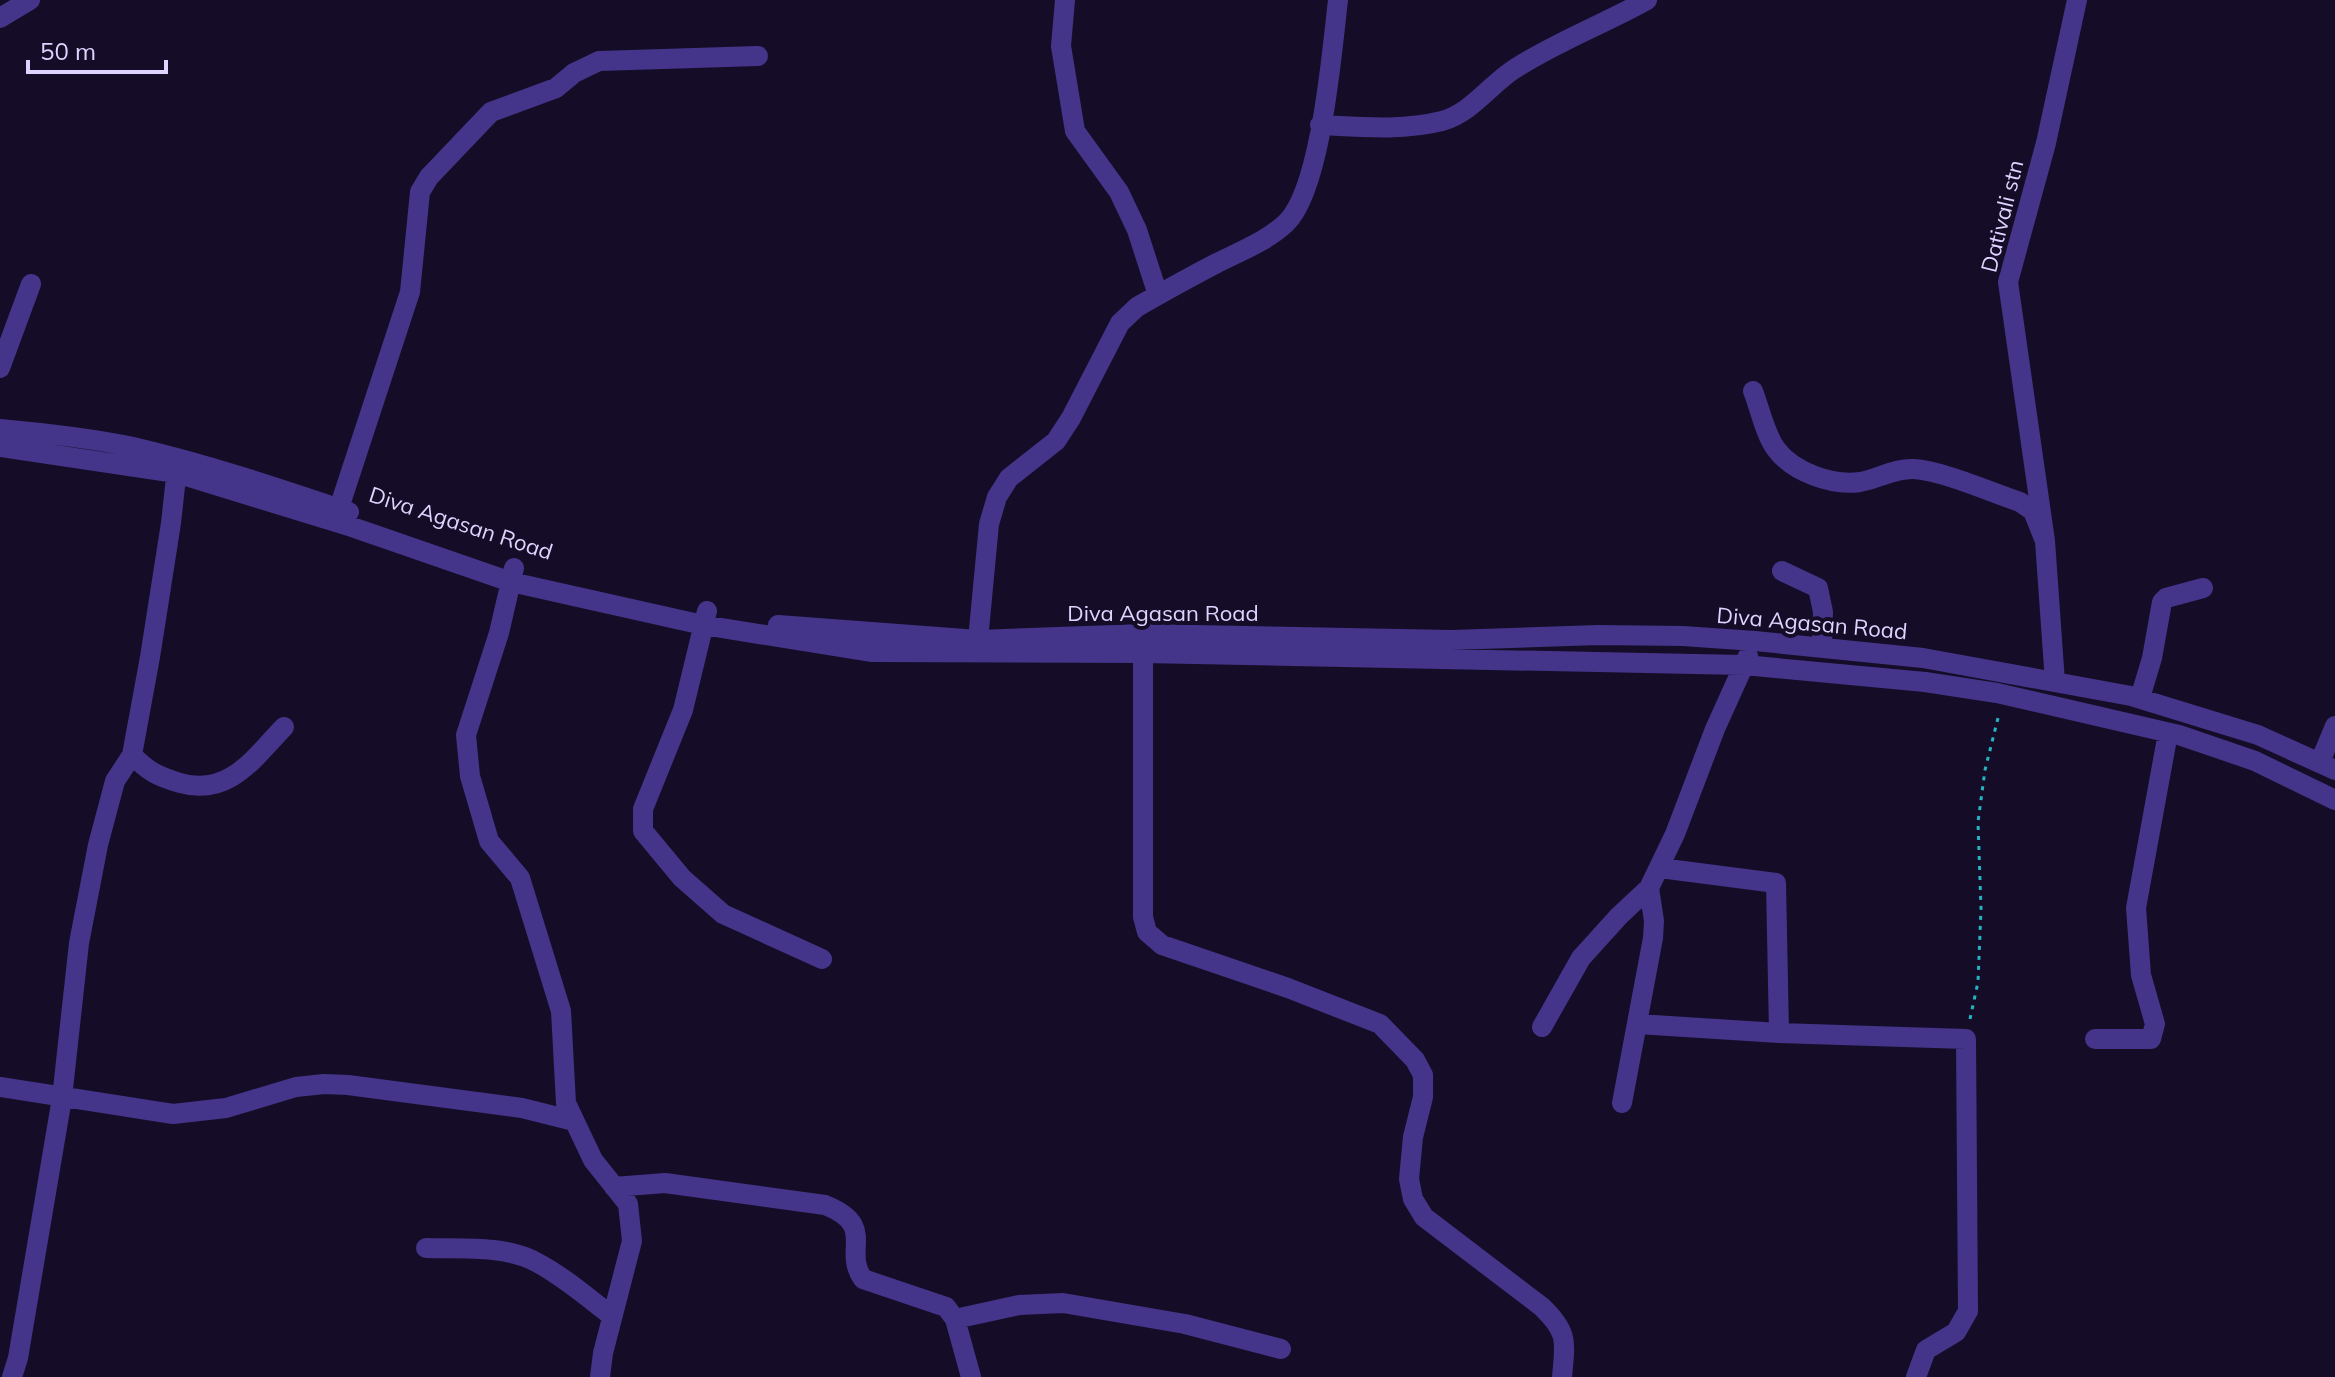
<svg xmlns="http://www.w3.org/2000/svg" width="2335" height="1377" viewBox="0 0 2335 1377" font-family="Mulish,sans-serif">
  <style>
    .lines { fill: none; stroke-linecap: round; stroke-linejoin: round }
    .path { stroke: #25b4c1; stroke-width: 3; stroke-dasharray: 4 6; stroke-linecap: butt }
    .minor { stroke: #44358a; stroke-width: 20 }
    .labels { text-anchor: middle; dominant-baseline: central; stroke-width: 8; stroke-linejoin: round; paint-order: stroke }
    .street-label { font-size: 22px; fill: #dfd3ff; stroke: #150d27 }
  </style>
  <rect width="100%" height="100%" fill="#150d27"/>
  <g class="lines">
    <path class="path" d="M1970 1019 1978 982 1981 909 1978 822 1985 770 1999 714"/>
    <path class="minor" d="M1065 0 1061 46 1075 131 1119 192 1137 230 1158 295
      M0 18 30 0
      M1320 125C1361 127 1402 131 1442 121 1472 113 1491 83 1516 68 1558 41 1604 24 1647 0
      M0 368 31 284
      M1753 391C1760 409 1765 434 1776 449 1793 472 1832 486 1860 482 1878 479 1895 468 1914 469 1940 470 1993 493 2020 502L2033 511 2045 541 2055 682
      M0 429C44 433 89 438 133 447 206 464 278 488 349 512
      M0 447 176 473 352 527 511 582 703 625 871 652 1143 653 1744 665 1925 682 1997 693 2179 735 2255 761 2335 800
      M339 508 410 292 420 192 429 177 491 112 556 88 574 73 599 61 758 56
      M2045 541 2008 282 2046 143 2077 0
      M514 568 499 633 466 735 470 776 489 841 520 878 561 1011 566 1103 593 1160 628 1204 632 1241 603 1353 600 1377
      M1782 571 1818 588 1823 612 1822 648
      M707 611 683 710 643 809V831L682 878 723 914 822 959
      M778 625 978 640 1143 634 1451 640 1598 635 1683 636 1755 641 1923 658 2131 696 2258 735 2335 770
      M978 640 989 524 997 497 1009 478 1056 441 1071 418 1120 323 1137 307C1163 292 1190 277 1217 263 1241 251 1267 241 1286 223 1321 190 1332 51 1338 0
      M1143 642V917L1147 932 1162 945 1288 988 1380 1024 1415 1060 1423 1075V1097L1413 1137 1409 1179 1413 1199 1424 1217 1542 1307C1569 1333 1565 1342 1562 1377
      M2140 698 2152 658 2162 602 2166 598 2203 588
      M132 755C149 772 157 776 180 783 229 797 254 758 284 727
      M2320 762 2335 726
      M1660 868 1776 883 1779 1033
      M1638 1024 1779 1033 1966 1039 1968 1311 1956 1332 1926 1350 1916 1377
      M1542 1027 1581 958 1619 916 1649 888 1675 834 1715 729 1748 656
      M2095 1039H2151L2155 1024 2141 975 2136 908 2168 733
      M0 1087 173 1114 226 1108 296 1087 324 1084 348 1085 522 1108 574 1121
      M1622 1103 1653 938 1654 921 1649 888
      M614 1187 665 1183 825 1205C878 1226 842 1250 863 1279L946 1307 955 1319 971 1377
      M426 1248C462 1249 504 1245 536 1262 563 1276 588 1298 612 1316
      M955 1319 1019 1305 1063 1303 1185 1324 1281 1349
      M12 1377 18 1358 62 1098 79 943 98 845 115 781 132 755 150 657 171 523 178 459"/>
  </g>
  <g class="labels">
    <g class="street-label">
      <text transform="translate(2002 216) rotate(-76)">Dativali stn</text>
      <text transform="translate(461 523) rotate(18)">Diva Agasan Road</text>
      <text x="1163" y="613">Diva Agasan Road</text>
      <text transform="translate(1812 623) rotate(5)">Diva Agasan Road</text>
    </g>
  </g>
  <path d="M28 60v12h138v-12" fill="none" stroke="#dfd3ff" stroke-width="4"/>
  <text x="40" y="60" font-size="24" fill="#dfd3ff" stroke="#150d27" stroke-width="6" paint-order="stroke">50 m</text>
</svg>
